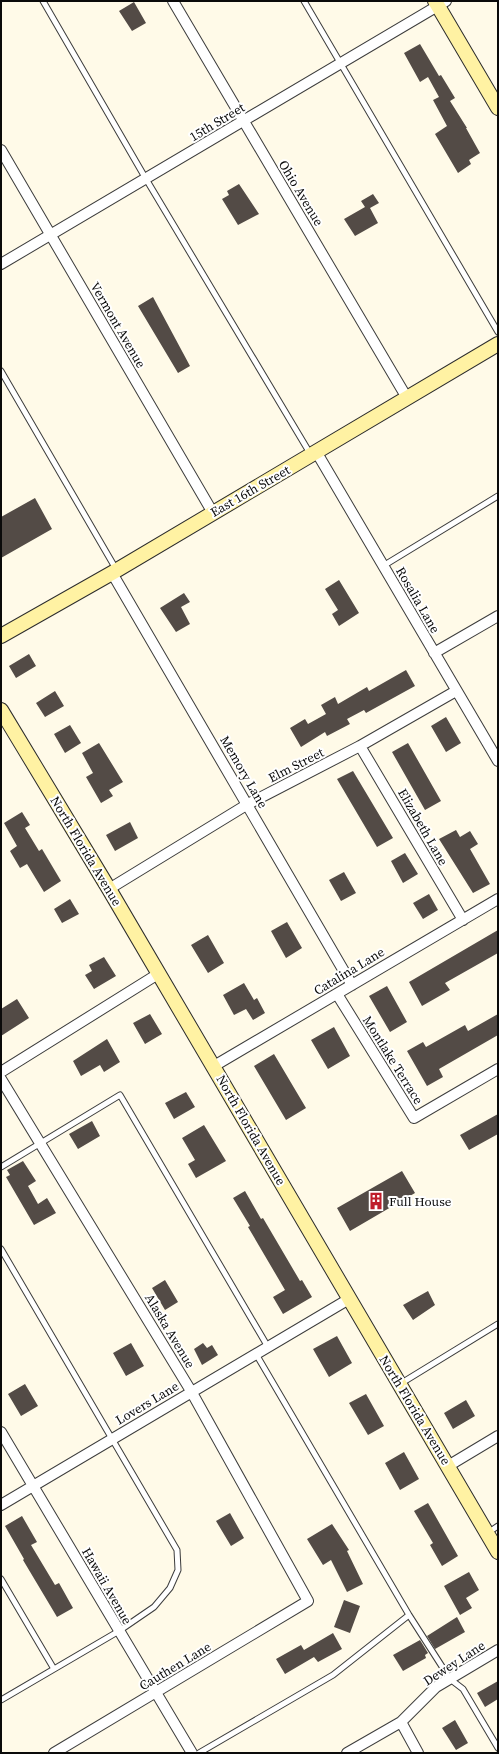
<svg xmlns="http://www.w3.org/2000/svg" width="499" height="1754" viewBox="0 0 499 1754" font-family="'Source Serif 4',serif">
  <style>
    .building { fill: #534b46 }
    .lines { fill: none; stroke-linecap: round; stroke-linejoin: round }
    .lane-casing { stroke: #3d3d3d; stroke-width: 7 }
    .street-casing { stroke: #3d3d3d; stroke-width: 12 }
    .secondary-casing { stroke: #2c2c2c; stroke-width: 16 }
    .lane { stroke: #fff; stroke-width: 5 }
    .street { stroke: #fff; stroke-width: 10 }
    .secondary { stroke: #fff2a3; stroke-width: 14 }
    .labels { text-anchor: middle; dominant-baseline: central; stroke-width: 4; stroke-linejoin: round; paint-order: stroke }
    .street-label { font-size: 13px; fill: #0a0a0a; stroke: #fff }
    .poi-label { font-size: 13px; fill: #0a0a0a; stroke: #fff; text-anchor: start }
  </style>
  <rect width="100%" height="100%" fill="#fffae8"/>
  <path class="building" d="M134 2 146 23 132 31 119 11Z
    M420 44 439 76 441 75 455 98 450 101 467 128H466L480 153 469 160 471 164 458 173 435 134 447 126 433 100 439 97 428 77 420 82 404 53Z
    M239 184 259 214 238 225 222 199 229 195 227 191Z
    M373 194 379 203 370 208 378 223 355 236 344 219 365 207 361 201Z
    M153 297 190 366 178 373 138 306Z
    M35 498 52 529 1 558V517Z
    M339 580 359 613 339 626 332 614 338 610 325 589Z
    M184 593 190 602 181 607 190 624 176 632 160 608Z
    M29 654 36 666 16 678 9 666Z
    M406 670 415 686 366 713 364 710 347 719 350 724 327 736 325 732 301 747 290 728 305 719 308 724 326 714 321 705 335 697 338 704 367 687 369 691Z
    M55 691 64 706 45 717 36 703Z
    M446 717 461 743 446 752 431 726Z
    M70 725 81 743 65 753 54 734Z
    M99 743 123 782 109 790 113 796 101 803 86 777 93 773 82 753Z
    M408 743 441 801 425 810 392 752Z
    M353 771 393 838 377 847 337 779Z
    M22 812 30 825 25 828 39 851 42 849 61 881 44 892 27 864 20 868 10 851 17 846 4 823Z
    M130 822 138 838 115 851 106 835Z
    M456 830 460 837 470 831 478 844 470 849 490 884 473 893 439 839Z
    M405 853 418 874 403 883 391 861Z
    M344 872 356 893 341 901 329 880Z
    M429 894 438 910 423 919 413 903Z
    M70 899 79 914 62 923 54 909Z
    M287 922 302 948 286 958 271 931Z
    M498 930V953L445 983 450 990 422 1006 409 982Z
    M208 935 224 963 208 973 191 945Z
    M104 957 116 976 94 989 85 975 92 971 89 965Z
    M244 983 254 1000 257 998 265 1013 253 1020 246 1009 234 1015 223 995Z
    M387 986 407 1022 390 1032 369 996Z
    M17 999 29 1018 1 1036V1009Z
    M150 1014 162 1034 145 1044 133 1023Z
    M498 1014V1035L439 1069 443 1077 427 1086 407 1051 423 1042 426 1047 465 1025 468 1031Z
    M334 1027 350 1056 328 1069 311 1040Z
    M107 1039 120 1062 104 1072 100 1065 81 1076 73 1061Z
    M274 1054 306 1108 286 1120 254 1066Z
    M186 1092 195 1107 174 1119 165 1103Z
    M498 1114V1134L469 1150 460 1135Z
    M92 1121 100 1136 78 1149 69 1134Z
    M204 1125 226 1161 196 1178 188 1164 195 1160 182 1138Z
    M23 1161 36 1181 28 1186 38 1204 47 1198 56 1213 34 1225 6 1177 10 1175 7 1170Z
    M402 1171 415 1193 350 1231 337 1208Z
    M245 1191 261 1219 263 1218 300 1281 302 1280 312 1297 283 1314 273 1297 285 1290 248 1227 250 1226 233 1198Z
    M165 1280 178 1302 165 1310 152 1288Z
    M428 1291 435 1305 413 1320 403 1305Z
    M337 1336 352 1363 329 1377 313 1349Z
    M131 1343 144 1366 126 1376 113 1353Z
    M203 1343 207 1348 212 1345 218 1355 202 1365 194 1349Z
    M25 1384 38 1406 21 1416 8 1394Z
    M366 1394 384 1426 368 1435 349 1403Z
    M466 1400 475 1416 453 1429 444 1413Z
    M404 1452 419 1479 400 1490 385 1463Z
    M428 1503 458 1556 442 1566 430 1545 433 1543 414 1511Z
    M230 1513 244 1538 231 1546 216 1521Z
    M22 1516 37 1542 31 1545 55 1585 59 1583 73 1608 57 1617 23 1560 24 1559 5 1526Z
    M332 1524 349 1550 347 1551 363 1584 347 1592 331 1560 323 1565 307 1539Z
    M469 1572 479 1590 466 1598 472 1608 460 1615 444 1586Z
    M344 1600 360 1606 350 1633 334 1627Z
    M457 1617 465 1632 435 1649 427 1636Z
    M333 1633 342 1649 318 1662 314 1657 285 1674 276 1659 301 1645 304 1650Z
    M420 1640 428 1653 425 1655 426 1658 403 1671 393 1655Z
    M498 1681V1699L485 1707 477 1693Z
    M455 1720 468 1743 456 1750 442 1728Z"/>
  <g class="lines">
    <g class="lane-casing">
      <path id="lane" d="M43 1 146 179 311 455
        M304 1 498 332
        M1 371 116 569
        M383 566 498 496
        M1 1167 120 1095 268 1347
        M1 1249 177 1550 178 1570 170 1588 154 1607 119 1631 1 1700
        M256 1354 409 1615 450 1679 463 1689 498 1748
        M400 1384 498 1324
        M489 1532 498 1526
        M1 1579 54 1669
        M199 1753 333 1675 409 1615"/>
    </g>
    <g class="street-casing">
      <path id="street" d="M173 1 407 398
        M1 150 213 513
        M1 264 446 1
        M317 453 498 761
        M112 573 352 985
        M434 653 498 616
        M360 746 463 920
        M109 889 248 804 360 746 456 691
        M337 994 414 1118 498 1069
        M214 1066 498 899
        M1 1072 158 974
        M1 1079 191 1391 308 1601 54 1753
        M1 1432 192 1753
        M448 1466 498 1436
        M1 1505 349 1299
        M401 1722 418 1753
        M347 1753 401 1722 436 1687 498 1650"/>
    </g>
    <g class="secondary-casing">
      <path id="secondary" d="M435 1 498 108
        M1 636 112 573 498 344
        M1 710 109 889 498 1552"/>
    </g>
    <use href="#lane" class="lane"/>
    <use href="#street" class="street"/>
    <use href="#secondary" class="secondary"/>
  </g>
  <defs>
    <g id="building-bare" transform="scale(1.38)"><path d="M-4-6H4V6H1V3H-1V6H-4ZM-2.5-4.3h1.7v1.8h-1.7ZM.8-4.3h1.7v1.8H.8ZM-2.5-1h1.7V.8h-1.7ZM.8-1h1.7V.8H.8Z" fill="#bf1e2b" stroke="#fff" stroke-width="2.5" paint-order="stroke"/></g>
  </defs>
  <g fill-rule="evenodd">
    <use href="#building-bare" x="376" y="1201"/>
  </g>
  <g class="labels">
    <g class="street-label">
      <text transform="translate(217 122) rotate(-31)">15th Street</text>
      <text transform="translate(301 193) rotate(59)">Ohio Avenue</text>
      <text transform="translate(118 325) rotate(60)">Vermont Avenue</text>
      <text transform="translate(250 491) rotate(-30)">East 16th Street</text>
      <text transform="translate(418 600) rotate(60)">Rosalia Lane</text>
      <text transform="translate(296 765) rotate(-27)">Elm Street</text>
      <text transform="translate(244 772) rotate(60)">Memory Lane</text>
      <text transform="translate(423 827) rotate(60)">Elizabeth Lane</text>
      <text transform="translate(86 851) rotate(59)">North Florida Avenue</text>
      <text transform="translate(349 971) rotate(-31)">Catalina Lane</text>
      <text transform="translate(393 1060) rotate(58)">Montlake Terrace</text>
      <text transform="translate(251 1130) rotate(60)">North Florida Avenue</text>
      <text transform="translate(170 1331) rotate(59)">Alaska Avenue</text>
      <text transform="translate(147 1403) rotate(-31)">Lovers Lane</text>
      <text transform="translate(415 1410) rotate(59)">North Florida Avenue</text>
      <text transform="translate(107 1586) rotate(60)">Hawaii Avenue</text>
      <text transform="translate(454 1663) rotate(-33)">Dewey Lane</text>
      <text transform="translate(175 1666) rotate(-31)">Cauthen Lane</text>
    </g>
    <g class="poi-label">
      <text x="389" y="1201">Full House</text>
    </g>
  </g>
  <rect width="499" height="1754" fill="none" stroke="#0a0a0a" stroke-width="4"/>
</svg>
